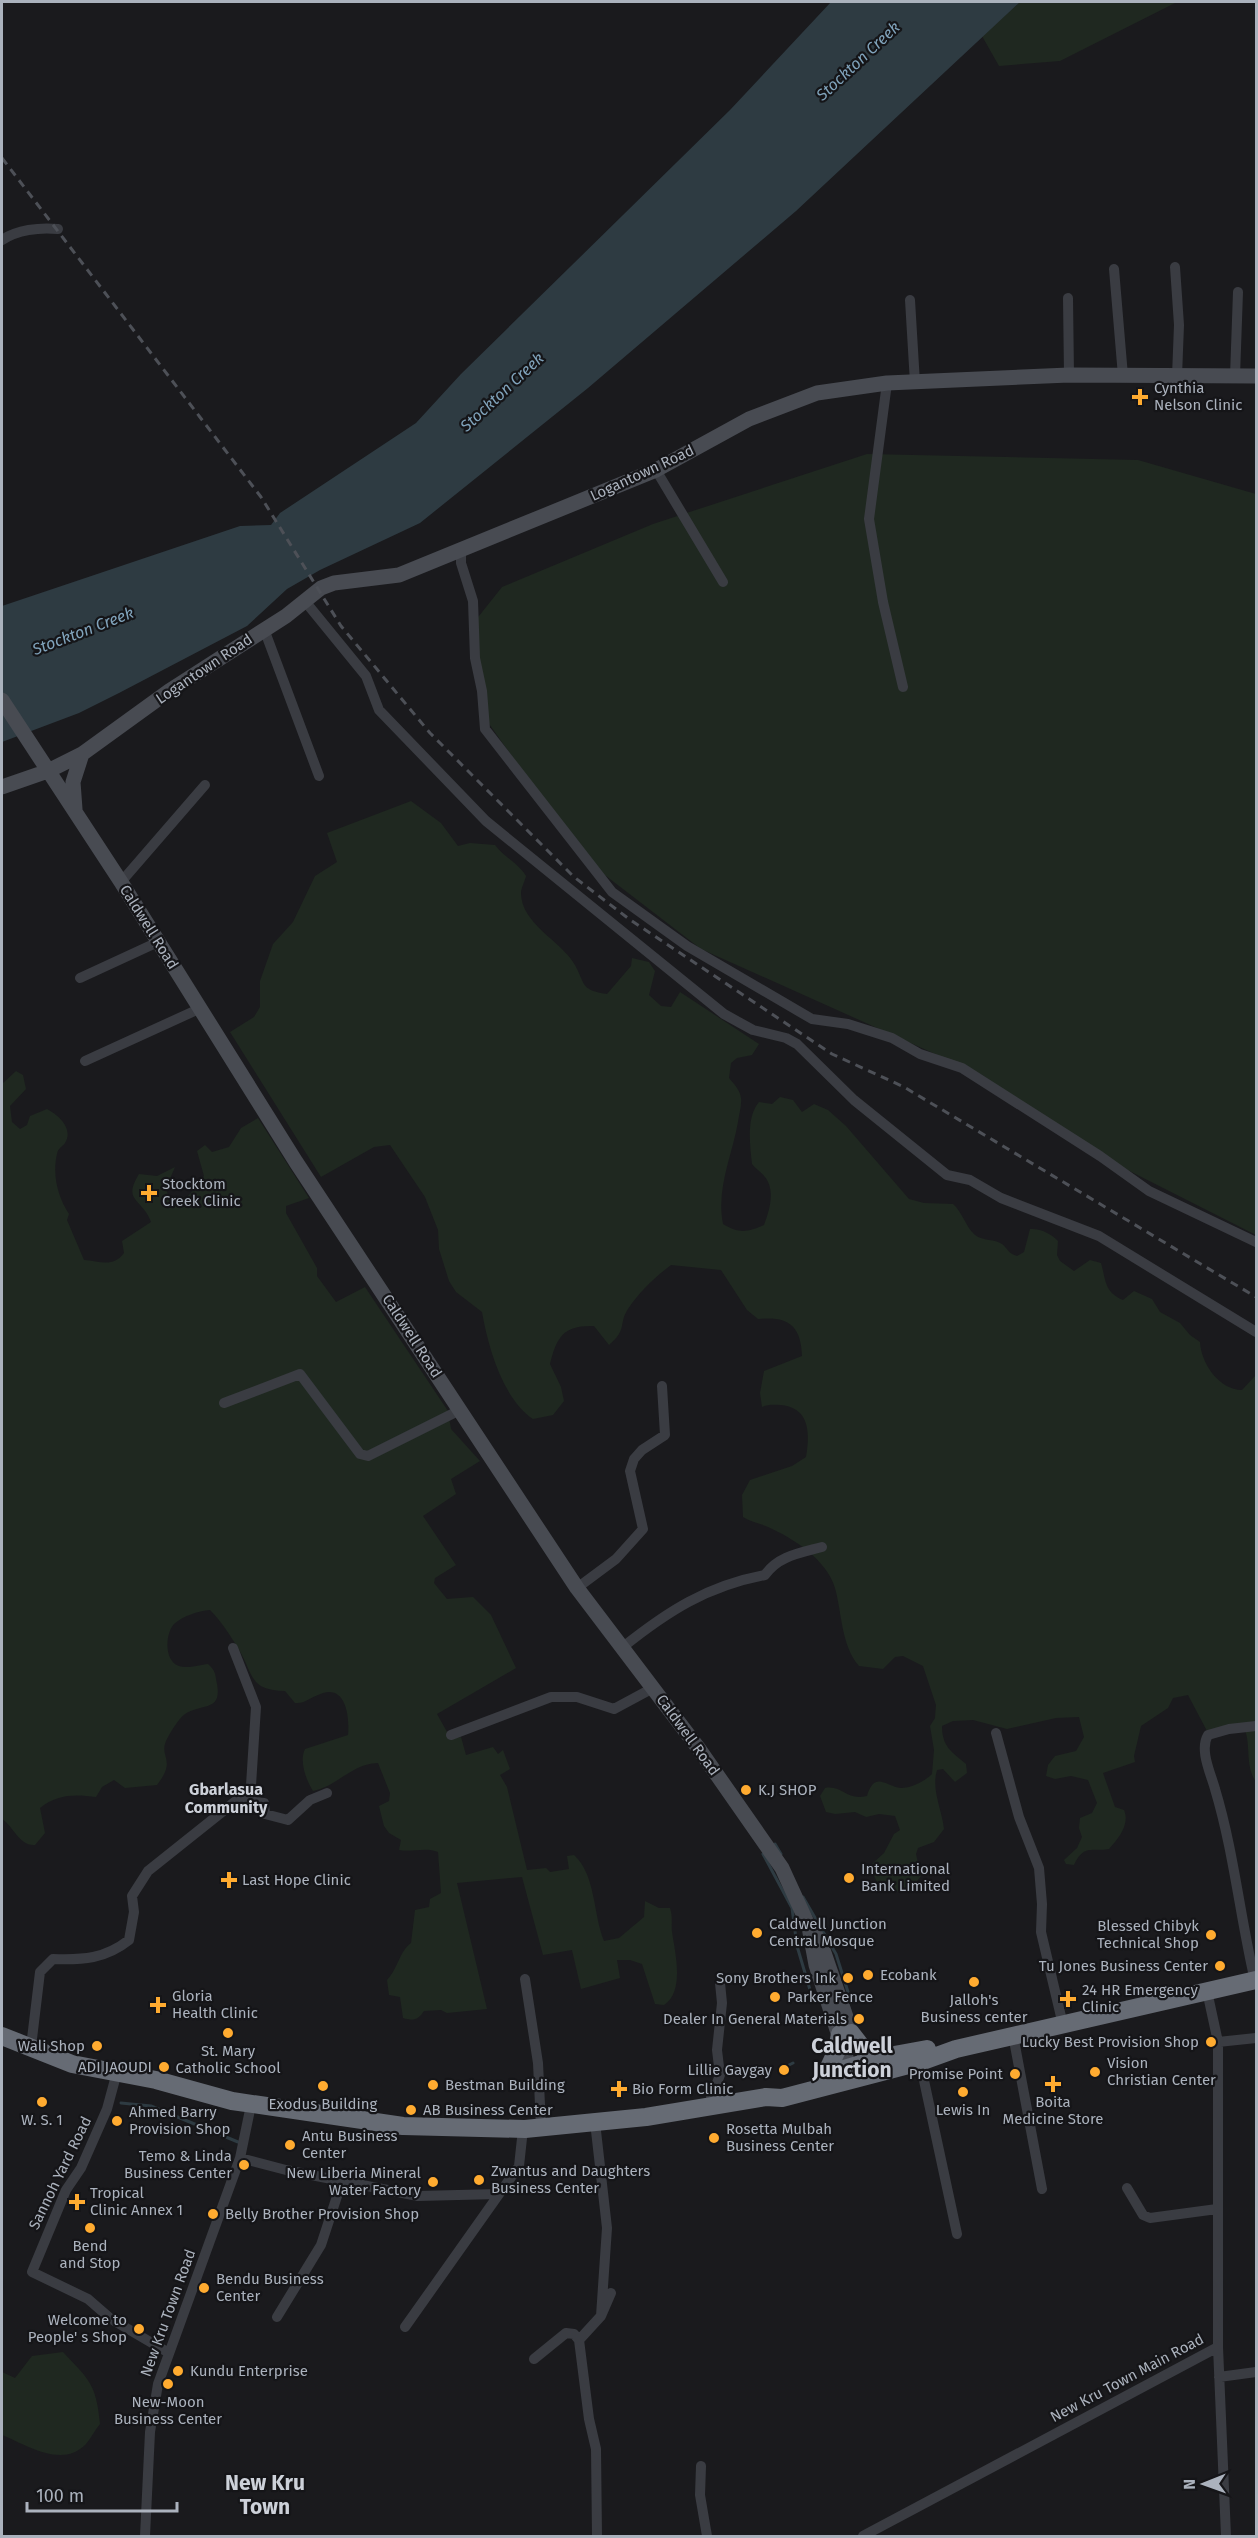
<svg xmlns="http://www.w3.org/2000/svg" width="1258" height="2538" viewBox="0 0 1258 2538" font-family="'Fira Sans',sans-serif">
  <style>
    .green { fill: #1f2820 }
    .water { fill: #2e3b42 }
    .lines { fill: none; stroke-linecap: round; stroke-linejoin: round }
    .stream { stroke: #2e3b42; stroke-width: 3 }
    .street { stroke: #3a3c42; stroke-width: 10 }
    .secondary { stroke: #484b52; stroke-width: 15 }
    .highway { stroke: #666b74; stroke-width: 18 }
    .rail { stroke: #4d5057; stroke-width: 3; stroke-dasharray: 8 6; stroke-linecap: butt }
    .poi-dot { fill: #ffab30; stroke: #151518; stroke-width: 2 }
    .labels { text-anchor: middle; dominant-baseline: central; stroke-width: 4.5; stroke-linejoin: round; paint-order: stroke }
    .poi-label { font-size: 15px; fill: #abb2bd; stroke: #151518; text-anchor: start }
    .street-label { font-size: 15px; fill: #abb2bd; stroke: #151518 }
    .water-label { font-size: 16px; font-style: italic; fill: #80a3bb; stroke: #151518 }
    .neighbourhood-label { font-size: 16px; font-weight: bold; fill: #cdd1d9; stroke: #151518 }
    .district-label { font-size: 21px; font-weight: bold; fill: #cdd1d9; stroke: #151518 }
  </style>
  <rect width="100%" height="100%" fill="#1a1a1d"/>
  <path class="green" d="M1020 2H1177L1060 61 999 66 982 36Z
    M867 454 1138 460 1256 494V1235L1100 1156 982 1075 701 949 584 859 485 718 475 621 502 587 653 524Z
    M411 801 441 823 458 846 470 843 495 845C505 858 518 863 526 876 525 881 521 888 521 893 521 923 560 941 573 962 586 982 578 990 607 994L631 966 632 958 649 962 655 971 649 995 661 1006 671 1007 680 992 759 1044 752 1055 737 1058 731 1063 729 1078C734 1084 740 1090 741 1098 742 1105 739 1114 738 1122 732 1156 716 1189 723 1224 739 1234 748 1232 764 1225 769 1211 776 1191 765 1177 761 1172 756 1169 752 1164 750 1145 746 1117 759 1102L772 1104 780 1097 793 1100 802 1112 814 1104 828 1110 846 1126 909 1199 924 1203 953 1204C963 1213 965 1226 975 1235 983 1241 995 1239 1002 1244 1008 1249 1009 1254 1017 1256L1024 1252 1030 1229C1040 1228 1052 1234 1058 1241L1057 1255 1060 1261 1074 1271 1090 1260 1101 1263C1106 1280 1104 1292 1123 1300L1134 1291 1152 1299 1160 1312 1180 1323 1190 1335 1200 1342C1201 1363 1219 1390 1242 1390L1256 1375V1782C1245 1766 1251 1747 1245 1730L1207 1731 1188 1695 1173 1698 1168 1708 1141 1726 1134 1756 1135 1762 1103 1773 1115 1807 1124 1810C1130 1824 1119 1838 1109 1849 1091 1852 1084 1844 1074 1865L1066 1864 1064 1860 1077 1848 1082 1837 1079 1828 1080 1818 1092 1813 1097 1803 1088 1780 1071 1776 1055 1779 1046 1776 1048 1765 1055 1756 1076 1751 1084 1737 1079 1717 1056 1718 1007 1729 973 1720 953 1721 942 1726C942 1747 952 1752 966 1764L967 1773 955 1782 943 1769 937 1770C931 1790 942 1809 944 1829L934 1842 918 1848 916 1854 921 1876C905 1900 873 1896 872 1864L884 1853 894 1834 900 1830 895 1816 879 1814 866 1817 855 1812 835 1814 826 1812 820 1796 825 1788C843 1785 846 1801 867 1796 875 1770 886 1787 901 1788 912 1788 925 1781 932 1774L934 1750 930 1726 935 1718 936 1705 923 1666 903 1656 895 1657 883 1669 859 1666C841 1645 842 1613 835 1588 827 1560 793 1538 768 1527 759 1523 751 1522 743 1517L742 1495 750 1480 792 1466 806 1457C810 1433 810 1408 781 1405 774 1405 769 1404 762 1407L760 1393 764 1371 802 1356C801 1325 788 1316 758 1319L747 1310 721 1270 671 1265C654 1278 640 1291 628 1309 618 1324 628 1329 609 1345L594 1326C564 1325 557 1336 550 1364L561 1387 564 1401 553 1415 533 1419C502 1398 488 1346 482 1312L456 1292 449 1281 439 1249 438 1230 425 1197 390 1145 374 1147 321 1177 230 1032 254 1017 260 1007V981L273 944 293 922 315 876 337 862 327 833Z
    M16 1071 23 1075 26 1089 10 1106 12 1122 20 1129 27 1125 30 1116 47 1109C58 1115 74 1128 65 1143 62 1147 58 1148 57 1154 52 1175 58 1197 69 1214L67 1220 84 1260C100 1261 113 1268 124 1253L122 1241 151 1222C142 1198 122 1202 139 1174L157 1176 175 1167 166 1188 168 1195 178 1204 190 1194 204 1176 197 1151 205 1145 212 1152 229 1147 241 1128 258 1118 309 1198 286 1206V1213L317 1268V1276L336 1302 365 1287 448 1411 451 1429 480 1461 451 1479 456 1494 423 1516 456 1565 435 1578 434 1583 447 1599 473 1597 491 1615 516 1668 437 1714 451 1739 461 1737 466 1755 493 1747 498 1754 503 1750 510 1769 500 1775 507 1787 527 1870 546 1868 550 1872 569 1869 567 1856 574 1855C596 1875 593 1914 604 1941L619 1938 644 1917 645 1901 659 1908H670C673 1917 671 1924 672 1932 675 1952 685 1992 664 2005L655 2004 642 1964 630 1960H617L620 1978 581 1989 572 1950 543 1955 522 1877 457 1883 487 2009 447 2013 441 2010 424 2011C418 2020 414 2021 403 2018L400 1997 389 1995 387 1980C398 1969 399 1952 411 1943L415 1910 429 1907 430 1899 441 1893 438 1852C427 1847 412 1852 399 1850L401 1840 389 1833 384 1826 379 1806 389 1801 390 1793 378 1763C351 1764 338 1786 313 1791 306 1780 299 1761 305 1749L348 1735C350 1715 345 1682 318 1695 309 1698 305 1704 295 1703L285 1691C248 1690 254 1674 238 1648 230 1635 221 1621 210 1610 198 1611 183 1616 174 1624 165 1634 164 1661 179 1666 187 1669 200 1665 208 1664 216 1671 215 1674 217 1684 222 1712 202 1703 185 1714 178 1719 170 1733 166 1741 159 1758 177 1759 157 1785L125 1788 114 1780 102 1787 96 1797C75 1794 57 1794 40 1808L45 1833 35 1845C19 1846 14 1827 2 1819V1084Z
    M63 2352C89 2380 96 2383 100 2424 95 2430 91 2438 86 2444 62 2469 27 2445 2 2435V2372L15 2378 32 2356Z"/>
  <path class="water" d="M831 2H1020L796 211 588 388 420 523 320 570 287 589 247 626 119 693 79 713 2 742V606L240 526 271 525 280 513 416 423 461 374 730 110Z"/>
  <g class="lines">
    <path class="stream" d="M775 1844 781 1854
      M763 1854 792 1908 797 1946 813 2000
      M803 1897 836 1954 848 1992
      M787 2066 793 2063
      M121 2103 151 2106 238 2142"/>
    <path class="street" d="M2 240C17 230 39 227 58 229
      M1175 267 1179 325 1177 376
      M1114 269 1123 376
      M1068 298 1069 375
      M910 300 915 383
      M1235 376 1238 292
      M887 383 869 519 883 602 903 687
      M656 470 723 582
      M461 548V563L473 601 475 658 482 691 485 729 612 892 687 946 812 1019 848 1024 892 1038 920 1054 962 1068 1100 1156 1149 1191 1256 1242
      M304 600 366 676 379 710 486 821 724 1014 753 1030 786 1038 797 1044 854 1100 947 1175 970 1180 1001 1198 1099 1236 1256 1332
      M264 629 319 776
      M121 882 205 785
      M80 978 158 942
      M85 1061 201 1008
      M224 1403 300 1374 360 1454 368 1456 460 1410
      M577 1588 616 1559 643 1529 630 1471 634 1459 642 1450 665 1435 662 1386
      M623 1647C668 1611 707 1586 765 1575 778 1556 800 1553 822 1547
      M233 1648 256 1707 250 1801
      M996 1733 1019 1817 1039 1868 1042 1904 1041 1932 1063 2025
      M451 1735 551 1697H577L614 1709 653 1688
      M525 1979 538 2063 541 2126
      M1255 1981C1240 1917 1234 1852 1215 1789 1211 1774 1199 1750 1208 1735L1229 1729 1256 1726
      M1207 1991 1218 2042V2347L1226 2536
      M1013 2035 1042 2189
      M1218 2042 1256 2038
      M31 2047 40 1972 53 1959C83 1960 105 1959 129 1940L134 1912 132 1896 148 1871 237 1800 264 1803 265 1814 288 1820 310 1800 327 1793
      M920 2062 957 2234
      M117 2072 107 2109 81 2168 66 2190 32 2272 88 2299 111 2319 169 2353
      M713 2106 711 2098 720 2075 717 2050 722 2003 720 1983
      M595 2122 607 2228 601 2316
      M240 2158 286 2170 418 2196 498 2194
      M1127 2188 1143 2215 1150 2218 1217 2209
      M277 2317 321 2245 342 2181
      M405 2327 519 2166 523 2129
      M579 2340 601 2316 611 2293
      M534 2359 566 2333 574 2334 579 2340 589 2419 596 2449 597 2536
      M1219 2377 1256 2372
      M701 2466 700 2495 707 2536
      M145 2536 150 2432 158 2384 240 2158 251 2105
      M863 2536 1218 2347"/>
    <path class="secondary" d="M2 700 121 882 296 1162 577 1588 699 1749 782 1868 809 1927 816 1965 852 2076
      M2 787 48 771 82 754 169 691 286 616 321 588 334 583 399 575 656 470 749 419 817 393 887 383 1069 375 1256 376
      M75 809 73 782 82 754
      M813 1931 821 1944 855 2043"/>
    <path class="highway" d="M851 2033 865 2051 883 2057
      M2 2036 72 2064 156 2080 232 2101 403 2126 525 2129 646 2117 766 2097 782 2098 920 2062 956 2049 1256 1980
      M821 2076 883 2057 927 2049
      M825 2076 837 2050 840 2034"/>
    <path class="rail" d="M2 158 261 497 341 626 430 733 574 877 629 919 832 1054 904 1087 1256 1297"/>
  </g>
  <g class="poi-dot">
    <path d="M1137 388h6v6h6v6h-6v6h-6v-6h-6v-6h6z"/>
    <path d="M146 1184h6v6h6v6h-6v6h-6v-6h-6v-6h6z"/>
    <circle cx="746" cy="1790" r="6"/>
    <circle cx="849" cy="1878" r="6"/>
    <path d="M226 1871h6v6h6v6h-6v6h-6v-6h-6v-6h6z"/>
    <circle cx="757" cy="1933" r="6"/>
    <circle cx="1211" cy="1935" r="6"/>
    <circle cx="1220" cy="1966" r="6"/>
    <circle cx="868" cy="1975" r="6"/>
    <circle cx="848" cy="1978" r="6"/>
    <circle cx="974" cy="1982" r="6"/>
    <circle cx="775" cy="1997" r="6"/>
    <path d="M1065 1990h6v6h6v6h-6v6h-6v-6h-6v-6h6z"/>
    <path d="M155 1996h6v6h6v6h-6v6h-6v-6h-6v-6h6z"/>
    <circle cx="859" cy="2019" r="6"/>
    <circle cx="228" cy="2033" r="6"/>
    <circle cx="1211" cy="2042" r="6"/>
    <circle cx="97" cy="2046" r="6"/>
    <circle cx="164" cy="2067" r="6"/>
    <circle cx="784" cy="2070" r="6"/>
    <circle cx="1095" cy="2072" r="6"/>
    <circle cx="1015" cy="2074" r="6"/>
    <path d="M1050 2075h6v6h6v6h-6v6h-6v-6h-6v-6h6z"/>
    <circle cx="433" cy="2085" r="6"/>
    <circle cx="323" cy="2086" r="6"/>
    <path d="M616 2080h6v6h6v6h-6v6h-6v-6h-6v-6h6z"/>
    <circle cx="963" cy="2092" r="6"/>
    <circle cx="42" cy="2102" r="6"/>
    <circle cx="411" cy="2110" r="6"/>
    <circle cx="117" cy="2121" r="6"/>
    <circle cx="714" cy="2138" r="6"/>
    <circle cx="290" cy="2145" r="6"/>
    <circle cx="244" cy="2165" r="6"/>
    <circle cx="479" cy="2180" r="6"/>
    <circle cx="433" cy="2182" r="6"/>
    <path d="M74 2193h6v6h6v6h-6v6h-6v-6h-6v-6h6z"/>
    <circle cx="213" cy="2214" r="6"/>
    <circle cx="90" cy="2228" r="6"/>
    <circle cx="204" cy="2288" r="6"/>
    <circle cx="139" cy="2329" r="6"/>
    <circle cx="178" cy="2371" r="6"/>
    <circle cx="168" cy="2384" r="6"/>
  </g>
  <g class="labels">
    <g class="poi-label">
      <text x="1154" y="388">Cynthia<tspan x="1154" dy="17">Nelson Clinic</tspan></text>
      <text x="162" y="1184">Stocktom<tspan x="162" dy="17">Creek Clinic</tspan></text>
      <text x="758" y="1790">K.J SHOP</text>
      <text x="861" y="1869">International<tspan x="861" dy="17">Bank Limited</tspan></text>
      <text x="242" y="1880">Last Hope Clinic</text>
      <text x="769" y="1924">Caldwell Junction<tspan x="769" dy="17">Central Mosque</tspan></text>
      <text x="1199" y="1926" text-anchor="end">Blessed Chibyk<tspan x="1199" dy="17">Technical Shop</tspan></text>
      <text x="1208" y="1966" text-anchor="end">Tu Jones Business Center</text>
      <text x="880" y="1975">Ecobank</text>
      <text x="836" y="1978" text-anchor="end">Sony Brothers Ink</text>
      <text x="1082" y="1990">24 HR Emergency<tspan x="1082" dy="17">Clinic</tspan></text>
      <text x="172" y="1996">Gloria<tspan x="172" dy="17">Health Clinic</tspan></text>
      <text x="787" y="1997">Parker Fence</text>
      <text x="974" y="2000" text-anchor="middle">Jalloh's<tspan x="974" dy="17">Business center</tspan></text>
      <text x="847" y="2019" text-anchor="end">Dealer In General Materials</text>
      <text x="1199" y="2042" text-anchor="end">Lucky Best Provision Shop</text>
      <text x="85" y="2046" text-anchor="end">Wali Shop</text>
      <text x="228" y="2051" text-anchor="middle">St. Mary<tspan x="228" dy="17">Catholic School</tspan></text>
      <text x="1107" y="2063">Vision<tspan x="1107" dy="17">Christian Center</tspan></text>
      <text x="152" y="2067" text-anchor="end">ADI JAOUDI</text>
      <text x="772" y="2070" text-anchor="end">Lillie Gaygay</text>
      <text x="1003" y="2074" text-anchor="end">Promise Point</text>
      <text x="445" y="2085">Bestman Building</text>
      <text x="632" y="2089">Bio Form Clinic</text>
      <text x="1053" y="2102" text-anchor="middle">Boita<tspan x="1053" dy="17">Medicine Store</tspan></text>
      <text x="323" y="2104" text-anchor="middle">Exodus Building</text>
      <text x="423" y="2110">AB Business Center</text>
      <text x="963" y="2110" text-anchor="middle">Lewis In</text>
      <text x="129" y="2112">Ahmed Barry<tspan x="129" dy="17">Provision Shop</tspan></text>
      <text x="42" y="2120" text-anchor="middle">W. S. 1</text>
      <text x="726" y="2129">Rosetta Mulbah<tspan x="726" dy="17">Business Center</tspan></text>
      <text x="302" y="2136">Antu Business<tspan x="302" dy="17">Center</tspan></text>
      <text x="232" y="2156" text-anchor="end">Temo &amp; Linda<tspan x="232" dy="17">Business Center</tspan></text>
      <text x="491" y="2171">Zwantus and Daughters<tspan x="491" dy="17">Business Center</tspan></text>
      <text x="421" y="2173" text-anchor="end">New Liberia Mineral<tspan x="421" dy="17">Water Factory</tspan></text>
      <text x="90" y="2193">Tropical<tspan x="90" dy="17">Clinic Annex 1</tspan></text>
      <text x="225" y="2214">Belly Brother Provision Shop</text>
      <text x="90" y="2246" text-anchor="middle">Bend<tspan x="90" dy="17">and Stop</tspan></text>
      <text x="216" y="2279">Bendu Business<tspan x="216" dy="17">Center</tspan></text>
      <text x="127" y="2320" text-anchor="end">Welcome to<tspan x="127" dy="17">People' s Shop</tspan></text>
      <text x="190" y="2371">Kundu Enterprise</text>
      <text x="168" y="2402" text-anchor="middle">New-Moon<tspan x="168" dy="17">Business Center</tspan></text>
    </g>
    <g class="street-label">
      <text transform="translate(642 473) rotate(-25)">Logantown Road</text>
      <text transform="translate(204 669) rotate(-34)">Logantown Road</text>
      <text transform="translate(149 927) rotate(58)">Caldwell Road</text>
      <text transform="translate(412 1336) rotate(57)">Caldwell Road</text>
      <text transform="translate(688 1735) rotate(54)">Caldwell Road</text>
      <text transform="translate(60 2173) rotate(-64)">Sannoh Yard Road</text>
      <text transform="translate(168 2313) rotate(-70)">New Kru Town Road</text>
      <text transform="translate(1127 2378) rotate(-28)">New Kru Town Main Road</text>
    </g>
    <g class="water-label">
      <text transform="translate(858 61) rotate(-43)">Stockton Creek</text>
      <text transform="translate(502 392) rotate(-43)">Stockton Creek</text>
      <text transform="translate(83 631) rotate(-21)">Stockton Creek</text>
    </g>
    <g class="neighbourhood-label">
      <text x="226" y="1789">Gbarlasua<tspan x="226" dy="18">Community</tspan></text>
    </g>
    <g class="district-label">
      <text x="852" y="2046">Caldwell<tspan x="852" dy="24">Junction</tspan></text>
      <text x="265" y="2483">New Kru<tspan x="265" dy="24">Town</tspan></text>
    </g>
  </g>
  <rect width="1258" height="2538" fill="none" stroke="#abb2bd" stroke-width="6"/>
  <g transform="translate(1204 2484) rotate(269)" stroke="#151518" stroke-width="4.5" paint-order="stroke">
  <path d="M0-4.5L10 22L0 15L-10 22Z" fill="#abb2bd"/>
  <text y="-9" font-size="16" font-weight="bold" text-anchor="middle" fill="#abb2bd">N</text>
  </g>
  <path d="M27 2502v9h150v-9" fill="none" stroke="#abb2bd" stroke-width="3"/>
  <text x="36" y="2502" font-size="18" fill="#abb2bd" stroke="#151518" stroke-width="4.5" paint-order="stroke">100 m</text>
</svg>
